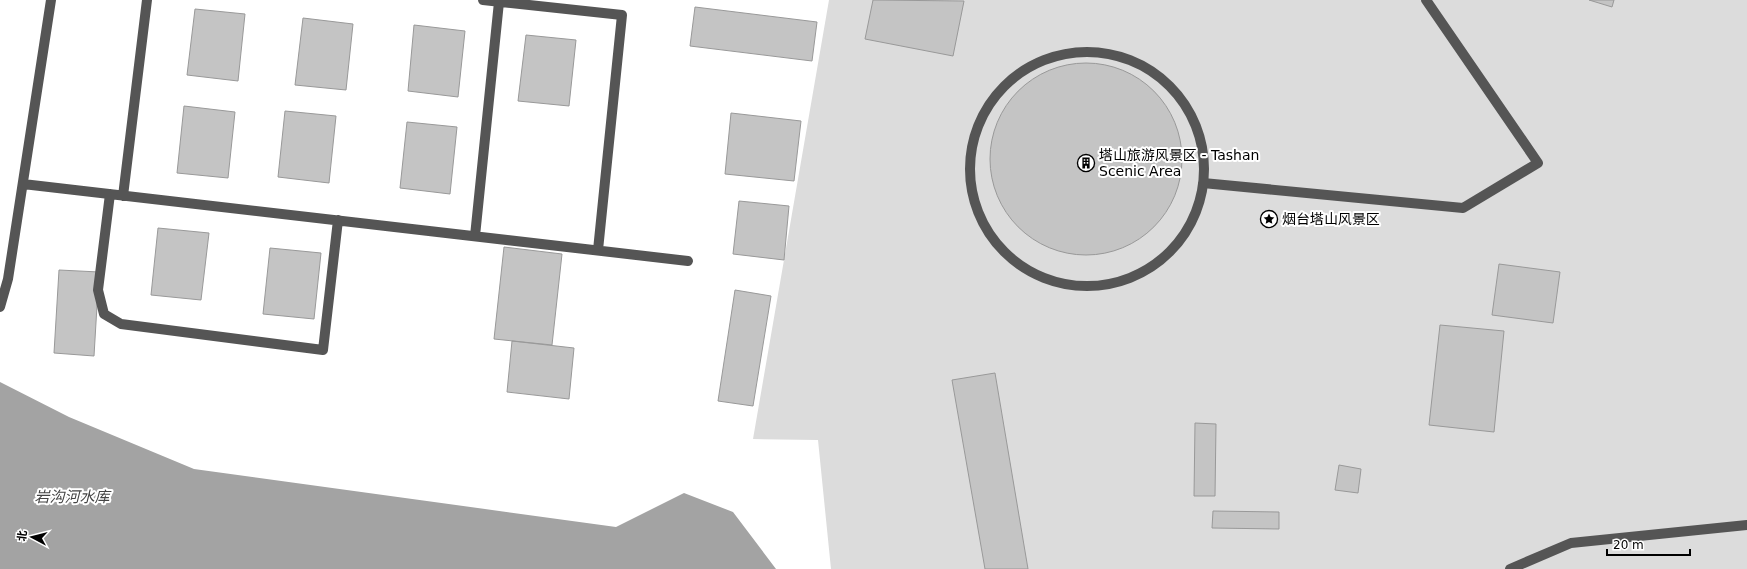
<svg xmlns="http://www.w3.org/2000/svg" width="1747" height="569" viewBox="0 0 1747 569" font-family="'DejaVu Sans','Noto Sans SC',sans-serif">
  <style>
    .green { fill: #dcdcdc }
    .water { fill: #a3a3a3 }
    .building { fill: #c4c4c4; stroke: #999 }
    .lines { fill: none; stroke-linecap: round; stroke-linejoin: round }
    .minor { stroke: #555; stroke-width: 10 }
    .labels { text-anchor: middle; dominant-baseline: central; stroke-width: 4; stroke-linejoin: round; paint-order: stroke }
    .poi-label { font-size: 14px; fill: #000; stroke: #fff; text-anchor: start }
    .water-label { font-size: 15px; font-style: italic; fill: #444; stroke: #fff }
  </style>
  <rect width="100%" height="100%" fill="#fff"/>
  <path class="green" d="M829 0H1747V569H831L818 440 753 439Z"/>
  <path class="water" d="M0 382 69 417 194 469 616 527 684 493 733 512 776 569H0Z"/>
  <path class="building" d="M873 0 964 1 953 56 865 39Z
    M1589 0H1614L1612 7Z
    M695 7 817 22 812 61 690 46Z
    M195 9 245 14 238 81 187 75Z
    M303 18 353 24 346 90 295 85Z
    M414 25 465 31 458 97 408 91Z
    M526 35 576 40 569 106 518 101Z
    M990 159a96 96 0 1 1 192 0a96 96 0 1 1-192 0Z
    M184 106 235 112 228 178 177 173Z
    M285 111 336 116 329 183 278 177Z
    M731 113 801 121 794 181 725 174Z
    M407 122 457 127 450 194 400 188Z
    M739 201 789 206 784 260 733 254Z
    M158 228 209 233 201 300 151 295Z
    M504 247 562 254 552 345 494 339Z
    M270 248 321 253 314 319 263 314Z
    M1499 264 1560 272 1553 323 1492 315Z
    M59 270 99 272 94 356 54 353Z
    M735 290 771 296 753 406 718 401Z
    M1440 325 1504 331 1494 432 1429 425Z
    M512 341 574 348 569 399 507 392Z
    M995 373 1028 569H985L952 380Z
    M1195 423 1216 424 1215 496H1194Z
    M1339 465 1361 469 1358 493 1335 490Z
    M1213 511 1279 512V529L1212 528Z"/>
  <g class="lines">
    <path class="minor" d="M483 0 622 15 598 250
      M970 169a117 117 0 1 1 234 0a117 117 0 1 1-234 0Z
      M1203 183 1463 208 1538 163 1426 0
      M23 184 688 261
      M110 194 98 290 104 314 121 324 323 350 338 220
      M123 196 147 0
      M475 236 499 2
      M0 307 8 279 51 0
      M1510 569 1571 543 1747 525"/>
  </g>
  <defs>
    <g id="building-ring" transform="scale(0.9)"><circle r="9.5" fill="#fff" stroke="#000" stroke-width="1.5"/><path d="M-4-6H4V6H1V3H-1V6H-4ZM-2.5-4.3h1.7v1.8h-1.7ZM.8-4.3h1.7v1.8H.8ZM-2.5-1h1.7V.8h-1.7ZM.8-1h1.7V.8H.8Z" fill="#000"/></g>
    <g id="sight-ring" transform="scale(0.9)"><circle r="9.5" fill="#fff" stroke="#000" stroke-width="1.5"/><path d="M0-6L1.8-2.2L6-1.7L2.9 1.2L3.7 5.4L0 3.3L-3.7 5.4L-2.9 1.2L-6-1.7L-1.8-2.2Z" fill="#000"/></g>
  </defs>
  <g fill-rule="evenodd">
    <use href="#building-ring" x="1086" y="163"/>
    <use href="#sight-ring" x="1269" y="219"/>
  </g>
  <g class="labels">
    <g class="poi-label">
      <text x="1099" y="155">塔山旅游风景区 - Tashan<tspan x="1099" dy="16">Scenic Area</tspan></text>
      <text x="1282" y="219">烟台塔山风景区</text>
    </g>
    <g class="water-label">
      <text x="72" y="497">岩沟河水库</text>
    </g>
  </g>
  <g transform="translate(32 537) rotate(277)" stroke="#ffffff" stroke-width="3" paint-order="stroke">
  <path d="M0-3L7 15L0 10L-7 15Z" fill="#000000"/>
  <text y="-6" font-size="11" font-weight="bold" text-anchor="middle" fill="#000000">北</text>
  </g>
  <path d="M1607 549v6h83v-6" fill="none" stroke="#000000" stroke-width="2"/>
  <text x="1613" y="549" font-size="12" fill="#000000" stroke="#ffffff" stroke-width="3" paint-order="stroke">20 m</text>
</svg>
